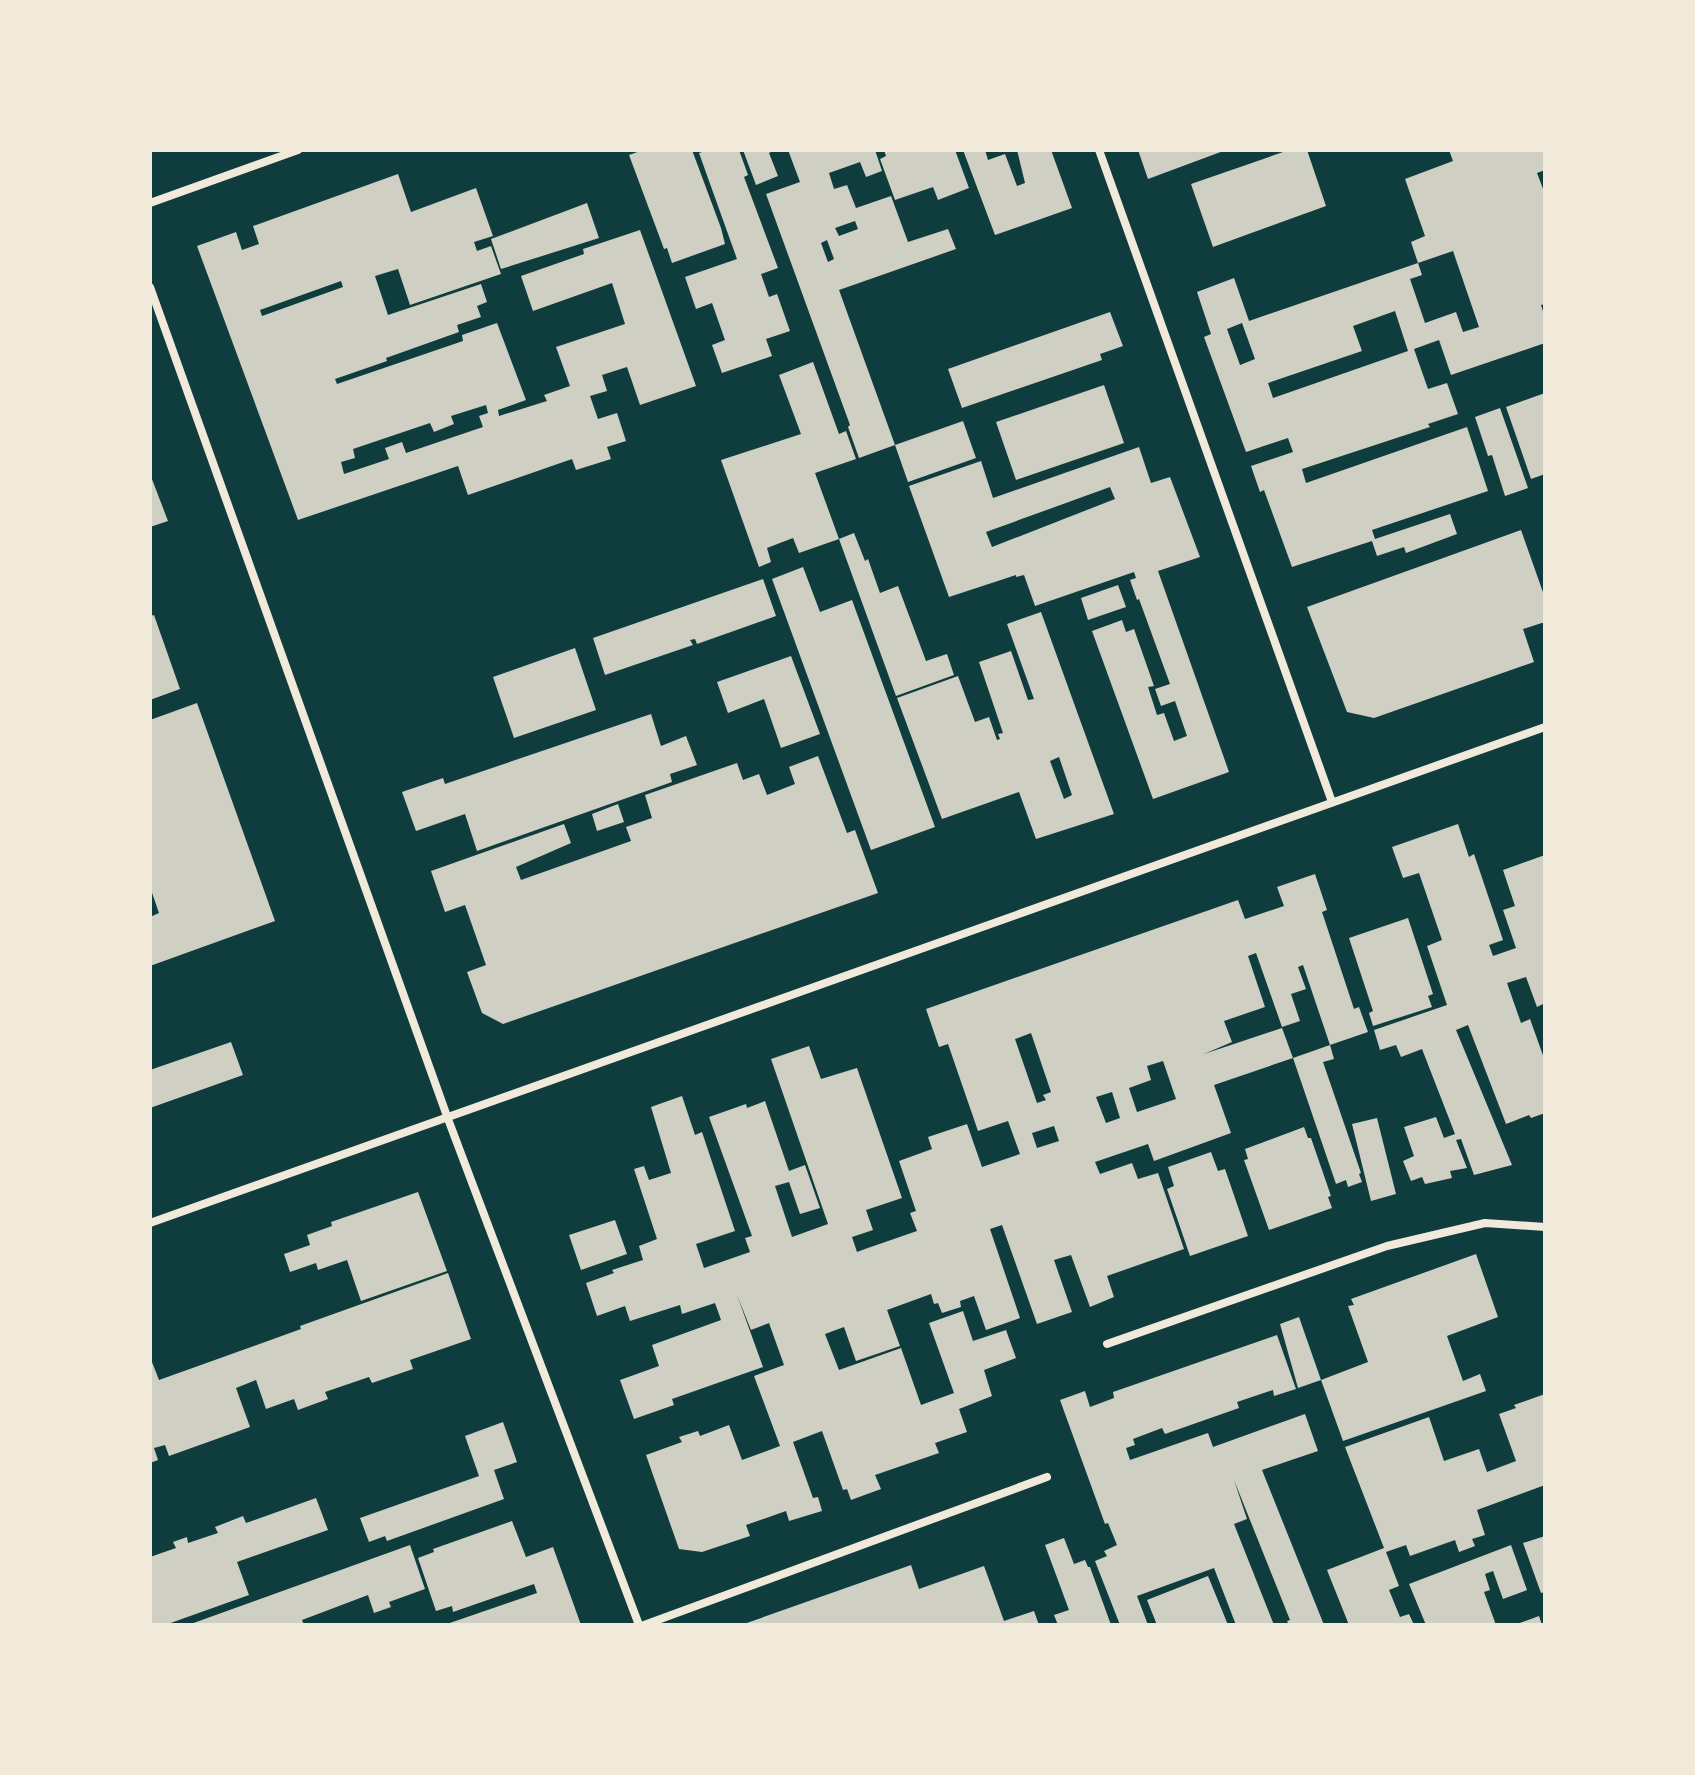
<svg xmlns="http://www.w3.org/2000/svg" width="1695" height="1775" viewBox="0 0 1695 1775" font-family="Inter,sans-serif">
  <style>
    .building { fill: #cfcfc3; fill-rule: evenodd }
    .lines { fill: none; stroke-linecap: round; stroke-linejoin: round }
    .minor { stroke: #f1e9da; stroke-width: 8 }
  </style>
  <rect width="100%" height="100%" fill="#0f3d3e"/>
  <path class="building" d="M643 150H692L721 228 725 244 672 263 667 248 664 249 629 155Z
    M708 150H739L748 175 744 177 778 268 761 274 769 297 777 294 790 331 766 339 772 356 722 373 712 345 725 340 712 303 696 309 685 277 737 259 699 153Z
    M743 150H775L769 153 778 176 756 185Z
    M788 150H875L882 171 866 177 860 162 829 173 834 189 847 185 856 208 891 196 908 242 948 229 956 249 839 290 895 445 859 458 848 427 850 425 766 194 800 182ZM855 221 858 229 839 236 835 228ZM827 240 834 259 828 262 821 243Z
    M884 150H955L969 188 938 200 933 187 895 200 880 159 886 156Z
    M963 150H985L988 160 1005 154 1017 186 1025 183 1017 150H1051L1072 208 995 235Z
    M1138 150H1226L1148 179Z
    M1289 150H1307L1326 206 1213 247 1191 184Z
    M1449 150H1545V170L1537 173 1545 194V304L1541 305 1545 318V343L1451 375 1439 340 1414 349 1428 389 1447 383 1458 414 1428 424 1430 427 1302 469 1306 483 1467 427 1488 491 1372 530 1375 539 1450 514 1457 534 1406 553 1404 547 1377 556 1372 541 1292 567 1264 490 1260 492 1251 466 1293 452 1288 438 1246 452 1204 337 1211 334 1197 292 1234 278 1249 321 1418 263 1411 242 1425 236 1405 179 1453 161ZM1453 251 1479 327 1463 332 1456 312 1425 323 1410 279 1422 275 1418 263ZM1395 311 1408 351 1273 398 1268 383 1362 351 1353 326ZM1242 323 1255 359 1240 365 1227 329Z
    M398 174 411 212 476 188 493 236 474 242 477 251 491 246 501 274 410 305 398 269 375 276 388 315 481 284 487 302 477 306 481 317 457 325 459 332 386 358 387 361 335 379 337 384 463 341 462 335 497 323 526 400 498 410 499 416 547 401 544 395 570 386 556 347 625 324 612 283 533 311 521 276 584 254 583 249 640 230 696 386 640 405 627 367 602 375 607 391 590 396 598 419 617 413 626 441 607 447 611 459 576 470 572 459 468 495 458 466 298 520 197 246 236 232 242 250 259 244 253 226ZM341 281 343 287 262 316 260 310ZM486 405 488 413 479 416 483 427 406 453 402 442 385 448 389 459 344 474 341 462 355 458 353 449 430 423 434 432 454 424 451 416Z
    M587 203 599 238 501 269 491 239Z
    M1110 312 1123 346 1100 354 1102 360 962 408 948 369Z
    M813 362 839 434 846 431 856 459 815 473 839 539 799 553 793 538 767 548 771 562 759 567 721 460 801 434 779 375Z
    M1104 385 1124 443 1016 480 996 422Z
    M1545 393V474L1531 479 1506 407Z
    M1500 408 1528 488 1505 496 1492 455 1488 456 1475 417Z
    M963 421 976 458 908 482 895 445Z
    M1139 447 1151 483 1170 477 1200 557 1158 571 1229 772 1153 799 1092 631 1122 620 1126 632 1134 629 1154 686 1148 687 1157 715 1164 713 1174 741 1187 736 1175 701 1161 706 1155 689 1170 684 1139 599 1137 600 1130 580 1136 578 1134 572 1035 606 1024 575 1016 577V575L949 597 909 486 981 461 993 498ZM1110 487 1115 499 992 547 986 532Z
    M150 474 168 521 150 527Z
    M1521 530 1545 598V622L1523 629 1534 662 1374 718 1347 712 1307 607Z
    M854 533 865 561 868 559 880 593 898 586 926 661 947 654 954 675 896 696 839 539Z
    M803 567 820 612 852 600 935 827 871 850 772 579Z
    M763 579 776 616 697 644 695 639 690 640 693 645 605 675 593 638Z
    M1118 585 1126 607 1088 620 1081 598Z
    M1041 612 1114 814 1036 839 1019 792 942 819 897 698 958 676 975 722 989 717 997 740 1000 739 998 734 1003 733 979 662 1011 651 1028 700 1034 699 1007 624ZM1059 757 1072 795 1064 799 1050 761Z
    M154 615 180 689 150 700V616Z
    M575 648 596 710 514 738 493 677Z
    M791 656 820 734 781 748 764 699 728 713 717 682Z
    M197 703 275 921 150 966V917L159 913 150 887V720Z
    M651 714 661 746 686 736 697 765 670 774 672 782 477 851 465 814 416 831 402 792 443 778 445 784Z
    M818 756 847 833 855 830 878 893 503 1024 482 1013 467 972 486 965 465 905 445 912 431 871 564 824 571 843 516 867 521 880 631 841 626 827 652 818 645 795 737 763 743 780 759 774 767 795 795 784 789 767Z
    M618 804 624 822 597 831 592 814Z
    M1458 824 1469 857 1474 854 1503 940 1489 945 1493 956 1516 948 1503 910 1515 906 1503 870 1545 855V1003L1537 1007 1526 977 1507 983 1521 1023 1530 1019 1545 1061V1113L1531 1118 1529 1115 1506 1124 1468 1025 1456 1030 1512 1165 1474 1175 1461 1139 1456 1140 1467 1168 1450 1171 1452 1178 1425 1184 1422 1177 1411 1181 1403 1161 1414 1156 1404 1127 1436 1117 1444 1138 1455 1134 1422 1049 1401 1057 1396 1045 1380 1050 1374 1030 1447 1005 1427 946 1442 940 1419 873 1403 878 1392 847Z
    M1315 874 1327 910 1322 912 1354 1009 1359 1007 1368 1032 1330 1045 1303 965 1298 967 1306 989 1291 994 1300 1021 1282 1027 1256 953 1248 956 1265 1007 1224 1021 1232 1042 1204 1054 1282 1028 1293 1058 1214 1085 1231 1133 1154 1161 1148 1144 1095 1162 1100 1174 1132 1163 1138 1179 1158 1173 1184 1249 1107 1276 1114 1297 1090 1307 1071 1255 1054 1260 1072 1312 1037 1324 1002 1225 990 1229 1020 1318 986 1330 974 1296 960 1301 961 1307 942 1313 938 1303 934 1304 931 1294 887 1310 900 1346 856 1361 844 1327 825 1334 839 1370 901 1348 921 1405 954 1393 929 1323 963 1311 973 1341 1006 1330 1016 1358 984 1370 992 1396 959 1409 967 1432 935 1443 939 1453 875 1475 881 1489 851 1500 847 1489 843 1490 822 1431 793 1442 813 1498 818 1497 822 1511 789 1521 786 1511 746 1525 750 1536 702 1552 679 1549 646 1455 682 1442 679 1437 698 1431 700 1436 729 1425 742 1460 780 1446 754 1376 784 1365 769 1323 751 1330 737 1295 763 1367 672 1399 674 1405 634 1419 620 1380 659 1366 652 1345 721 1320 715 1303 682 1314 680 1305 630 1321 625 1306 597 1316 586 1283 614 1273 612 1270 643 1260 639 1246 657 1239 634 1169 644 1166 649 1180 671 1173 651 1107 682 1096 695 1135 702 1132 735 1231 696 1244 704 1268 750 1252 745 1238 752 1236 709 1117 746 1104 747 1108 765 1101 789 1171 805 1165 820 1208 800 1214 789 1182 775 1186 792 1237 828 1224 771 1059 809 1046 821 1079 857 1068 902 1198 866 1210 873 1230 852 1237 857 1252 865 1249 917 1231 910 1213 916 1211 899 1161 932 1149 928 1137 967 1124 982 1167 1020 1154 1008 1121 978 1131 948 1044 939 1047 926 1009 1238 900 1245 919 1284 906 1277 887ZM1031 1033 1051 1092 1043 1095 1046 1100 1037 1103 1015 1039ZM1163 1061 1176 1099 1137 1112 1129 1088 1151 1080 1147 1066ZM1112 1092 1120 1118 1106 1123 1096 1097ZM1054 1126 1059 1141 1037 1148 1032 1133Z
    M1408 918 1433 994 1428 996 1432 1007 1373 1026 1369 1013 1373 1011 1349 938Z
    M231 1042 243 1075 150 1108V1070Z
    M1330 1045 1334 1059 1323 1062 1361 1173 1359 1174 1362 1182 1348 1187 1346 1180 1336 1184 1293 1058Z
    M1377 1118 1396 1194 1371 1201 1352 1124Z
    M1304 1127 1308 1138H1311L1331 1196 1328 1197 1332 1208 1269 1230 1244 1160 1248 1159 1245 1149Z
    M1211 1152 1218 1171 1225 1169 1248 1236 1190 1256 1167 1189 1174 1186 1168 1167Z
    M418 1192 447 1271 361 1301 347 1260 318 1270 316 1263 290 1272 284 1254 310 1245 307 1235 332 1226 331 1222Z
    M615 1220 627 1254 581 1270 569 1235Z
    M1476 1254 1498 1317 1447 1336 1463 1381 1480 1374 1486 1391 1343 1441 1321 1380 1368 1362 1348 1306 1354 1305 1351 1299Z
    M448 1273 471 1339 410 1360 413 1369 372 1383 369 1377 325 1392 328 1399 298 1410 294 1399 266 1409 256 1380 236 1388 250 1427 169 1456 165 1445 154 1448 158 1460 150 1463V1357L159 1380 301 1329 300 1326Z
    M1299 1317 1321 1380 1298 1388 1280 1324Z
    M1277 1335 1296 1389 1274 1396 1273 1390 1237 1402 1239 1408 1165 1434 1162 1428 1133 1439 1135 1445 1126 1448 1130 1460 1208 1433 1213 1447 1305 1414 1318 1451 1262 1470 1324 1625H1289L1287 1621 1290 1620 1234 1480 1247 1519 1234 1524 1274 1625H1236L1214 1568 1137 1596 1148 1625H1120L1095 1561 1107 1556 1104 1551 1117 1545 1108 1523 1105 1524 1060 1400 1085 1391 1090 1407 1114 1398 1113 1392Z
    M1545 1394V1485L1477 1510 1485 1535 1472 1539 1475 1546 1459 1552 1455 1540 1410 1556 1406 1545 1386 1552 1399 1586 1389 1590 1400 1617 1409 1614 1414 1625H1349L1327 1570 1384 1548 1345 1447 1429 1417 1444 1461 1479 1449 1487 1472 1516 1461 1499 1414 1516 1408 1514 1405Z
    M503 1422 517 1462 494 1470 504 1499 387 1541 385 1536 369 1542 360 1518 479 1476 465 1436Z
    M316 1498 328 1530 237 1562 249 1595 165 1625H150V1557L176 1548 173 1542 187 1537 188 1543 218 1533 215 1527 243 1516 246 1523Z
    M512 1521 526 1557 553 1547 581 1625H444L537 1593 534 1584 453 1612 452 1606 436 1611 418 1558 434 1552 433 1549Z
    M1545 1536V1592L1541 1593 1523 1543Z
    M1064 1538 1074 1564 1085 1560 1088 1567H1090L1111 1625H1058L1054 1615 1069 1610 1045 1545Z
    M410 1545 425 1589 389 1602 391 1607 374 1613 368 1595 302 1620 304 1625H188Z
    M1511 1545 1527 1590 1503 1599 1493 1571 1485 1574 1490 1590 1484 1592 1496 1625H1426L1409 1584Z
    M911 1565 919 1589 984 1566 1004 1621 1034 1611 1039 1625H741Z
    M1208 1576 1228 1625H1157L1147 1600Z
    M1539 1616 1542 1625H1514Z"/>
  <g class="lines">
    <path class="minor" d="M1099 150 1332 802
      M150 203 298 150
      M150 287 448 1119 639 1625
      M150 1223 1545 727
      M1107 1344 1387 1246 1485 1223 1545 1227
      M644 1625 1047 1477"/>
  </g>
  <rect width="1695" height="1775" fill="none" stroke="#f1e9da" stroke-width="304"/>
</svg>
